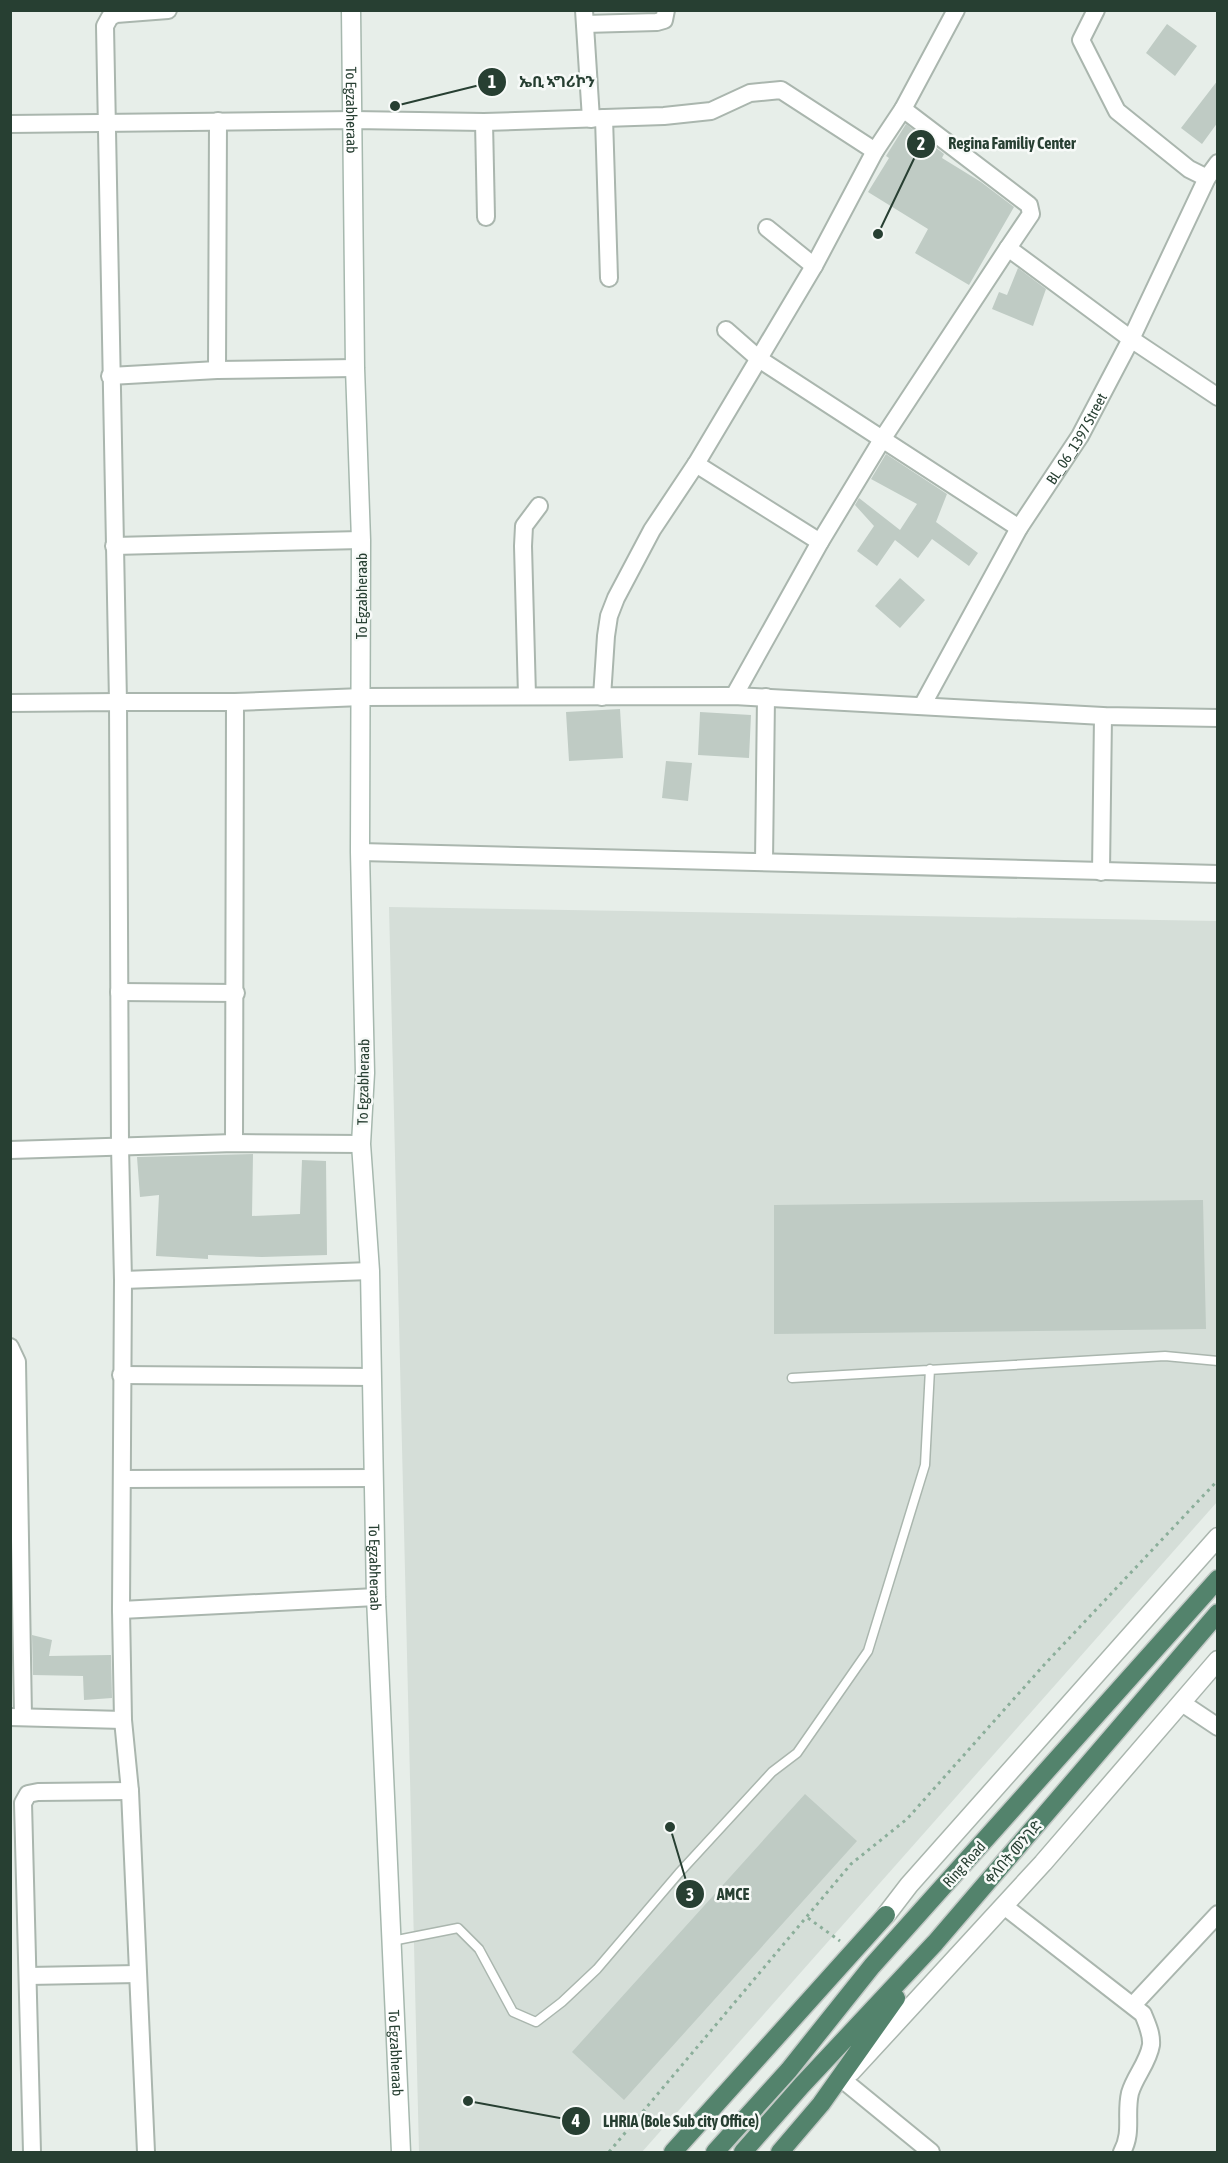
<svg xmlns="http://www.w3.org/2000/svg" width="1228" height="2163" viewBox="0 0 1228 2163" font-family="'Asap Condensed','Noto Sans Ethiopic',sans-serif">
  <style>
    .built { fill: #d5ded8 }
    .building { fill: #bfcbc4 }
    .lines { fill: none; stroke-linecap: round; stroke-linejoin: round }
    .service-casing { stroke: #aab6ae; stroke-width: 11 }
    .minor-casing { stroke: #aab6ae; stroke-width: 20 }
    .tertiary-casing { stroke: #aab6ae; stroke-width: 21 }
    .secondary-casing { stroke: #a6b8ae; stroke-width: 21 }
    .trunk-casing { stroke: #c3c9c6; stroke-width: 21 }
    .path { stroke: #8bae9a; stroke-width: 3; stroke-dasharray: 3 4.5; stroke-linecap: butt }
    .service { stroke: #fff; stroke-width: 8 }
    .minor { stroke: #fff; stroke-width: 16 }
    .tertiary { stroke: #fff; stroke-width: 18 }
    .secondary { stroke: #fff; stroke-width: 18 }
    .trunk { stroke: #53836c; stroke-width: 18 }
    .labels { text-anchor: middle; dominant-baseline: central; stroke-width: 5; stroke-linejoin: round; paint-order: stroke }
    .street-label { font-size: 15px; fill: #273f32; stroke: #f7faf8 }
    .leader { fill: none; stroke: #273f32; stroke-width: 2 }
    .callout-dot { fill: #273f32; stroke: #f7faf8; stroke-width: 2 }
    .mark-label { font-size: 18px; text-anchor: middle; font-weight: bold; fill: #fff }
    .callout-label { font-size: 16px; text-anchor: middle; font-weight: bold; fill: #273f32; stroke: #f7faf8; stroke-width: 5; stroke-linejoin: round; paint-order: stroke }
  </style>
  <rect width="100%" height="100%" fill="#e7eee9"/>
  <path class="built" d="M389 907 1217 921V1502L642 2152H419Z"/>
  <path class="building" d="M1167 24 1197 46 1175 76 1146 53Z
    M1218 80V122L1202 144 1181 128Z
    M906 124 944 154 942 158 981 182 1014 207 969 285 915 253 928 229 868 192 889 158 886 156Z
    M1018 268 1046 289 1033 326 992 309 999 292 1007 295Z
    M886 454 947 494 936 522 978 553 969 566 932 539 918 558 895 540 877 566 857 551 874 526 855 505 859 498 900 530 917 504 871 479Z
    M900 578 925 600 900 628 875 606Z
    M620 709 623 758 569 761 566 712Z
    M700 712 751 715 749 758 698 755Z
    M666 761 692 763 688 801 662 798Z
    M253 1154 252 1216 300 1214 302 1160 326 1161 327 1255 262 1257 208 1255V1259L156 1256 159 1195 140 1197 137 1157Z
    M1203 1200 1206 1329 774 1334V1205Z
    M32 1635 52 1640 49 1656 111 1655 112 1698 84 1700 83 1676 33 1675Z
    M805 1794 857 1841 624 2100 572 2052Z"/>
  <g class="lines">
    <g class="service-casing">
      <path id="service" d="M792 1378 1165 1356 1218 1361
        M392 1941 458 1928 479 1949 513 2012 536 2022 562 2002 597 1969 679 1873 772 1772 797 1753 868 1651 925 1465 930 1369"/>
    </g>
    <g class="minor-casing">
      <g id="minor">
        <path d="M168 10 116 14 110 17 105 26 118 702H235L362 697 734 696 1103 716 1218 718"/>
        <path d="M584 10 591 119"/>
        <path d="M1096 10 1081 40 1117 111 1189 169 1207 178"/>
        <path d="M585 24 657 22 664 20 666 10"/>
        <path d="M903 109 1029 205 1031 214 1008 248"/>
        <path d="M604 118 609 278"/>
        <path d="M484 122 486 217"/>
        <path d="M10 124 353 120 484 122 664 116 711 111 750 93 781 90 875 151"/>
        <path d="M767 228 814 266"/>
        <path d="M726 330 759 359 1019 528"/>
        <path d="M217 370 218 121"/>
        <path d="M110 376 217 370 355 368"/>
        <path d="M696 464 820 542"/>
        <path d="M114 546 361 540"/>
        <path d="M527 696 523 546 524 526 539 506"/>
        <path d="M734 696 820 542 883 438 1008 248 1131 339 1218 397"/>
        <path d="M602 697 606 636 609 616 616 598 652 530 696 464 814 266 875 151 903 109 956 10"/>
        <path d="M10 703 118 702 120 1146 123 1280 121 1610 123 1720 130 1791 146 2152"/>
        <path id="s1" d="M922 706 1019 528 1080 436 1131 339 1207 178 1218 163"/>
        <path d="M360 852 1218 874"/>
        <path d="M764 862 766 697"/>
        <path d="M1101 872 1103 716"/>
        <path d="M119 992 236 993"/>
        <path d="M234 1143 235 702"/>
        <path d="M10 1150 234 1143 361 1144"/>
        <path d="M123 1280 370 1271"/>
        <path d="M10 1347 17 1362 23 1717"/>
        <path d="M121 1375 372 1377"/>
        <path d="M122 1479 374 1478"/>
        <path d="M121 1610 376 1597"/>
        <path d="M1182 1703 1218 1727"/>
        <path d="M10 1717 123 1720"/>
        <path d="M1004 1906 1143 2014C1147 2024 1152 2034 1151 2045 1148 2063 1135 2076 1130 2093 1125 2115 1133 2132 1122 2152"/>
        <path d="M28 1976 138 1974"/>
        <path d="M1133 2005 1218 1914"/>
        <path d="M843 2080 931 2152"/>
        <path d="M32 2152 23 1803 28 1794 38 1792 130 1791"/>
      </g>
    </g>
    <g class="tertiary-casing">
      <path id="tertiary" d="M886 1915 909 1885 1218 1537
        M851 2072 1043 1863 1218 1660"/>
    </g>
    <g class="secondary-casing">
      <g id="secondary">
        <path id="s2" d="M351 10 355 368 361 540 360 852 365 1073 361 1144 370 1271 376 1597 401 2152"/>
      </g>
    </g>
    <g class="trunk-casing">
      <path id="trunk" d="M673 2152 886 1915
        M715 2152 789 2070 872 1966 1218 1579
        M743 2152 802 2085 935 1943 1218 1613
        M780 2152 821 2104 896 1998"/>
    </g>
    <path class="path" d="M808 1918 840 1941
      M609 2152 851 1864 907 1819 1044 1665 1218 1480"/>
    <use href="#service" class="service"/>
    <use href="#minor" class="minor"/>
    <use href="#tertiary" class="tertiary"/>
    <use href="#secondary" class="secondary"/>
    <use href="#trunk" class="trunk"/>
  </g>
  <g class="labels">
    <g class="street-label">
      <text stroke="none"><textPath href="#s2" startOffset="100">To Egzabheraab</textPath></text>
      <text stroke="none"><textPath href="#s1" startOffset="309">BL_06_1397 Street</textPath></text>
      <text transform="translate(361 596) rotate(-90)">To Egzabheraab</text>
      <text transform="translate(363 1082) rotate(-89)">To Egzabheraab</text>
      <text stroke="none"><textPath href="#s2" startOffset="1558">To Egzabheraab</textPath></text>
      <text transform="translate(1013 1852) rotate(-49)">ቀለበት መንገድ</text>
      <text transform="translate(964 1864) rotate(-48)">Ring Road</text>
      <text stroke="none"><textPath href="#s2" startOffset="2044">To Egzabheraab</textPath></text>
    </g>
  </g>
  <path class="leader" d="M395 106L492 82M878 234L921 144M670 1827L690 1894M468 2101L576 2121"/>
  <g class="callout-dot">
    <circle cx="395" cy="106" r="6"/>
    <circle cx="878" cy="234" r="6"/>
    <circle cx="670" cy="1827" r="6"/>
    <circle cx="468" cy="2101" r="6"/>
    <circle cx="492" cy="82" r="15"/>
    <circle cx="921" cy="144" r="15"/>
    <circle cx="690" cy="1894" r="15"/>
    <circle cx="576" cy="2121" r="15"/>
  </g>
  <g class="mark-label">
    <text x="492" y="88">1</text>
    <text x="921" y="150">2</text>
    <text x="690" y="1901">3</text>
    <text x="576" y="2127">4</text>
  </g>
  <g class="callout-label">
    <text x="557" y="87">ኤቢ ኣግሪኮን</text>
    <text x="1012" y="149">Regina Familiy Center</text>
    <text x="733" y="1900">AMCE</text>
    <text x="681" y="2127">LHRIA (Bole Sub city Office)</text>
  </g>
  <rect width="1228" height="2163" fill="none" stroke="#273f32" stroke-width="24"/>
</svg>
